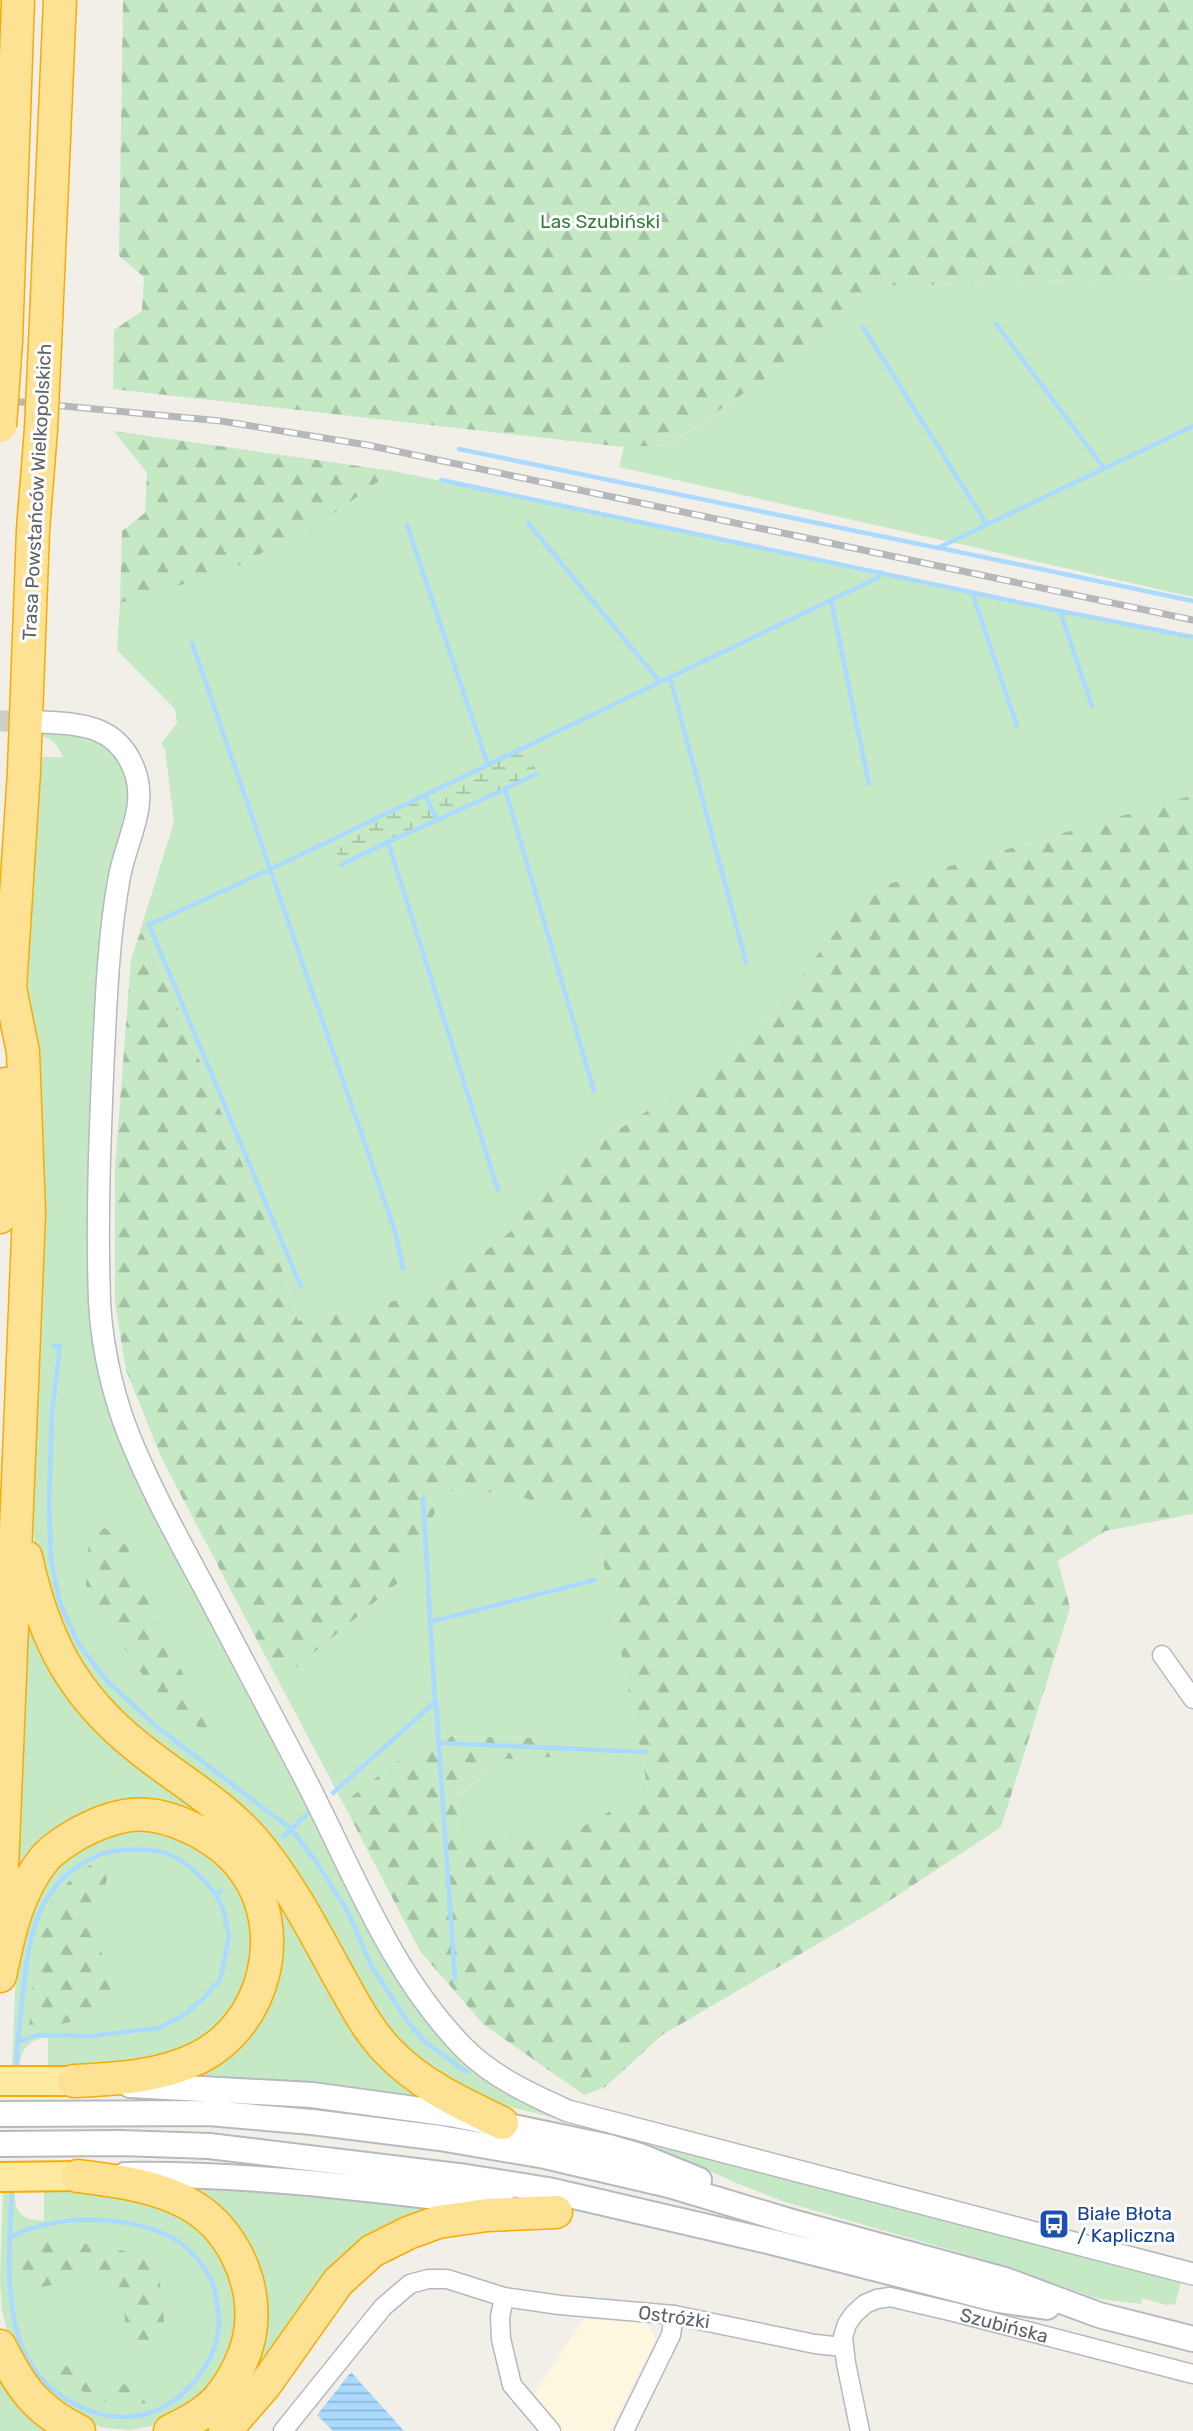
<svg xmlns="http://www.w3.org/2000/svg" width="1193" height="2431" viewBox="0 0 1193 2431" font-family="Rubik,sans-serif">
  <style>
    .commercial { fill: #fef7e0 }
    .green { fill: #c5e8c5 }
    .forest { fill: url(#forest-firs) }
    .wetland { fill: url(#wetland-marsh) }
    .water { fill: url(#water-rules) }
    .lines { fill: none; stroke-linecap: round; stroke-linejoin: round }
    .stream { stroke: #aadaff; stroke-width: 4.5 }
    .tertiary-tunnel { stroke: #ccccc8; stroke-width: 21; stroke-dasharray: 21 10; stroke-linecap: butt }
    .minor-casing { stroke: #b5b8bc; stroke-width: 21 }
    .tertiary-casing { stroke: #b5b8bc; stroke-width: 24 }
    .secondary-casing { stroke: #b6babf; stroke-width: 28 }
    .trunk-casing { stroke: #f9ab00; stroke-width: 32 }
    .motorway-casing { stroke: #f9ab00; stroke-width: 35 }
    .minor { stroke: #fff; stroke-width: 18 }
    .tertiary { stroke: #fff; stroke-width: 21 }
    .secondary { stroke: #fff; stroke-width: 24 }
    .trunk { stroke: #feeaa1; stroke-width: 28 }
    .motorway { stroke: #fde293; stroke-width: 32 }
    .rail-casing { stroke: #b6b7b8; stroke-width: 7 }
    .rail { stroke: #fff; stroke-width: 4.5; stroke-dasharray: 13; stroke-linecap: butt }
    .motorway-bridge-casing { stroke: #f9ab00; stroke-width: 35; stroke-linecap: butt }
    .motorway-bridge { stroke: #fde293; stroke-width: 32 }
    .labels { text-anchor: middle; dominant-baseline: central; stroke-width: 6; stroke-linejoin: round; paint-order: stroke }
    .park-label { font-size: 19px; fill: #348238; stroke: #fff }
    .street-label { font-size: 19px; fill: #5f6368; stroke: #fff }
    .transit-label { font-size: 19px; fill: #164399; stroke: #fff; text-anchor: start }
  </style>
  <defs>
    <pattern id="forest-firs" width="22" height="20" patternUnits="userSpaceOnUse" patternTransform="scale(1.75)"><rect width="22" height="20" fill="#c5e8c5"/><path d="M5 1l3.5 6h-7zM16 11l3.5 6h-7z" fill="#a3c0a4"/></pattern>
    <pattern id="wetland-marsh" width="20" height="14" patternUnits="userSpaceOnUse" patternTransform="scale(1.75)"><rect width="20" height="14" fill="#c5e8c5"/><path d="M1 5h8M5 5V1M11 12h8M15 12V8" fill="none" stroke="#a3c0a4"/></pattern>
    <pattern id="water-rules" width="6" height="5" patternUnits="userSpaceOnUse" patternTransform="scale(1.75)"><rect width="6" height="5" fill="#aadaff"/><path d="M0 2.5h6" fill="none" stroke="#8eb4d2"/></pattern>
  </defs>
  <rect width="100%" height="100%" fill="#f1efe8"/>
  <path class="commercial" d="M584 2319 646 2323 656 2339 610 2431H561L533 2396Z"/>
  <path class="green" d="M1193 278V597L619 467 624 447 670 445 763 380 875 286Z
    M393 471 1060 611 1193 637V795L888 884 812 963 776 1008 738 1047 672 1095 599 1142 569 1165 510 1232 443 1284 398 1300 298 1321 271 1234 157 957 140 931 174 822 165 749 161 744 177 723 175 709 117 650 120 603 228 571 326 519Z
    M40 730C83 734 116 737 129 785L90 1230 89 1317 101 1381 304 1792 403 1989 430 2024 463 2063 499 2090 537 2108 930 2217 1182 2279 1175 2304 1167 2305 1142 2298 1141 2304 1099 2299 979 2258 785 2202 739 2184 631 2136 489 2102 458 2088 392 2042 285 1866 104 1698 61 1634 36 1554 31 1512 27 1005 38 757H62C59 745 52 738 40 736Z
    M445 1491 512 1493 596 1524 648 1790 553 1843 458 1834 457 1796 506 1759 556 1757V1738L431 1736 343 1803 279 1682 400 1581Z
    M25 1592 40 1633 219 1818 443 2108 172 2077 254 2020 258 1875 111 1809 11 1901Z
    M169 1829 239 1878 259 1940 243 2002 196 2047 113 2069 48 2068V2038C31 2037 19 2050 20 2068H12L17 1947 51 1867 105 1831Z
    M172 2185H227L451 2207 401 2222 212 2431H191L261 2305Z
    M104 2187 154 2198 217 2239 242 2311 219 2383 156 2425 131 2430 106 2428 81 2422 58 2410 12 2350 2 2311 0 2280 3 2191 15 2190C14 2213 21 2220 44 2221V2188Z
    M0 2364 60 2431H0Z"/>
  <path class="forest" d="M123 0H1193V278L875 286 763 380 669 445 624 447 113 389 114 330 142 311 144 277 119 256Z
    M114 431 393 471 326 519 228 571 120 603 122 531 145 513 147 473Z
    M1193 795V1514L1105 1531 1058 1561 1070 1608 1001 1827 877 1909 662 2035 605 2087 584 2095 483 2024 420 1951 343 1803 431 1736 557 1738V1757L506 1759 457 1795 458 1834 553 1843 648 1790 596 1525 512 1493 446 1491 400 1581 279 1682 161 1457 126 1370 115 1303V1167L131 960 140 931 157 957 271 1234 298 1321 398 1300 443 1284 510 1232 569 1165 599 1142 672 1095 738 1047 776 1008 854 908 888 884Z
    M105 1528 127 1546 163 1635 215 1736 182 1718 151 1687 111 1629 86 1586 89 1538Z
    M102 1858 109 1867 106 1883 95 1911 98 1939 111 1987 103 2011 70 2022 29 2030 36 1941 46 1909 75 1874Z
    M25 2240 111 2246 158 2265 166 2340 126 2347 124 2295 92 2277 31 2289 20 2270Z
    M63 2364 98 2383 152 2386 148 2403C102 2405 94 2401 58 2374Z"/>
  <path class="wetland" d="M526 747 537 774 341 865 332 840Z"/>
  <path class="water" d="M351 2372 404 2431H333L317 2415Z"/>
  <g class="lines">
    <path class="stream" d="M996 324 1104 468
      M863 327 987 525
      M459 449 938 548 1193 426
      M441 480 1060 611 1193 637
      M528 523 660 682
      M407 525 488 765
      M940 548 1193 601
      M972 592 1017 726
      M831 600 869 784
      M1060 611 1092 706
      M192 643 395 1231 403 1268
      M670 677 746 962
      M506 788 537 774
      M425 795 437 820 505 789 594 1091
      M437 820 388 842 498 1190
      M341 865 388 842
      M301 1287 149 925 271 869 877 578 881 572
      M53 1346H60L52 1412 49 1504 51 1560 60 1603 78 1643 106 1680 156 1726 291 1829 315 1860 347 1910 371 1965 407 2021 426 2043 467 2072
      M430 1622 595 1580
      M436 1703 455 1979
      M438 1743 646 1752
      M333 1793 435 1702 423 1498
      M283 1837 307 1814
      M18 2042 37 2035 90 2036 159 2028 182 2016 202 2000 220 1980 229 1937 224 1912 216 1895 221 1891
      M16 2072C17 2045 20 2019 23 1992 28 1942 35 1894 80 1865 95 1855 111 1849 130 1850 140 1850 153 1849 162 1852 184 1858 203 1878 216 1895
      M10 2237C56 2215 118 2214 164 2234 187 2243 209 2268 215 2291 217 2304 221 2320 218 2333 213 2366 184 2400 153 2412 98 2431 35 2392 19 2339 4 2290 10 2236 12 2186"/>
    <path class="tertiary-tunnel" d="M0 721 36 722"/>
    <g class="minor-casing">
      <g id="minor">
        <path d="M1162 1655 1193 1699"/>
        <path d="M283 2431 383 2307 410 2284 428 2279H447L504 2297"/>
        <path d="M551 2431 512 2385 501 2339 500 2317 504 2297 560 2305 674 2315 815 2344 843 2347"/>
        <path d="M624 2431 671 2335 674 2315"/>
        <path id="s1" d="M860 2431 846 2363 843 2337 847 2324 854 2314 865 2304 877 2299 890 2297 954 2312 1193 2374"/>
      </g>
    </g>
    <g class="tertiary-casing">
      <path id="tertiary" d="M40 722C81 724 117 725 134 769 149 807 125 842 119 879 108 940 106 1003 103 1064 100 1137 97 1210 99 1283 99 1333 110 1387 128 1433 149 1486 176 1535 203 1585 236 1647 268 1709 301 1771 351 1866 389 1972 465 2049 493 2077 532 2095 568 2111L1193 2274"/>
    </g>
    <g class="secondary-casing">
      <path id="secondary" d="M130 2085 312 2095 451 2114 609 2147 640 2156 699 2180
        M0 2114 209 2113 312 2122 440 2138 545 2156 669 2185 789 2221 1005 2280 1099 2315 1193 2339
        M0 2144 120 2143 209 2146 466 2177 548 2190 772 2242 999 2300 1047 2307
        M125 2175C253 2173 378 2190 504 2205"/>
    </g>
    <g class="trunk-casing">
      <path id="trunk" d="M0 2081H74
        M0 2177 78 2176"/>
    </g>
    <g class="motorway-casing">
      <path id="motorway" d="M6 341 18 0
        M45 344 60 0
        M9 1004 24 771 33 530 41 429
        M0 1217 5 1084
        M26 1557C44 1639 72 1695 139 1748 177 1779 221 1803 254 1841 288 1881 313 1929 338 1975 353 2001 366 2028 387 2050 419 2084 460 2103 502 2123
        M0 1918 29 1213 23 1052 9 983
        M0 1976C9 1934 17 1892 45 1858 55 1847 67 1840 79 1833 94 1825 108 1819 124 1816 165 1808 221 1837 245 1871 288 1931 266 2024 198 2058 159 2077 117 2079 74 2081
        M78 2176C115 2181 154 2185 187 2203 230 2226 255 2277 251 2325 249 2351 235 2378 219 2398 206 2413 188 2422 170 2431
        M0 2346C20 2387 37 2411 79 2431
        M225 2431 265 2385 338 2282 372 2251 408 2233 438 2222 487 2215 556 2212"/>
    </g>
    <use href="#minor" class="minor"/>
    <use href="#tertiary" class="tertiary"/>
    <use href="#secondary" class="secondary"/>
    <use href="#trunk" class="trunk"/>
    <use href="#motorway" class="motorway"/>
    <g class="rail-casing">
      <path id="rail" d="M0 400 221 421 367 445 1193 620"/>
    </g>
    <use href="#rail" class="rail"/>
    <g class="motorway-bridge-casing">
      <path id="motorway-bridge" d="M0 426 6 341
        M41 429 45 344"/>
    </g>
    <use href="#motorway-bridge" class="motorway-bridge"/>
  </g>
  <defs>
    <g id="bus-square" transform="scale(1.575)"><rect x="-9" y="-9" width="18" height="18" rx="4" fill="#1a4fb4" stroke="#fff"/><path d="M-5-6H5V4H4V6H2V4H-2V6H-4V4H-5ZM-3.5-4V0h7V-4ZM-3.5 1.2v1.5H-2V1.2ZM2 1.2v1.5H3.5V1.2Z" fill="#fff"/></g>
  </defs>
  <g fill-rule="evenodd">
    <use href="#bus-square" x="1054" y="2224"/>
  </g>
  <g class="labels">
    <g class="park-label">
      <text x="600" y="221">Las Szubiński</text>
    </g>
    <g class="street-label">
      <text transform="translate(37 492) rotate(-87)">Trasa Powstańców Wielkopolskich</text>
      <text transform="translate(674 2317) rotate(8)">Ostróżki</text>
      <text stroke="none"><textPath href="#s1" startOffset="280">Szubińska</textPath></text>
    </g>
    <g class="transit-label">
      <text x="1077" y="2213">Białe Błota<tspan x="1077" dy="22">/ Kapliczna</tspan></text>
    </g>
  </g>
</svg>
